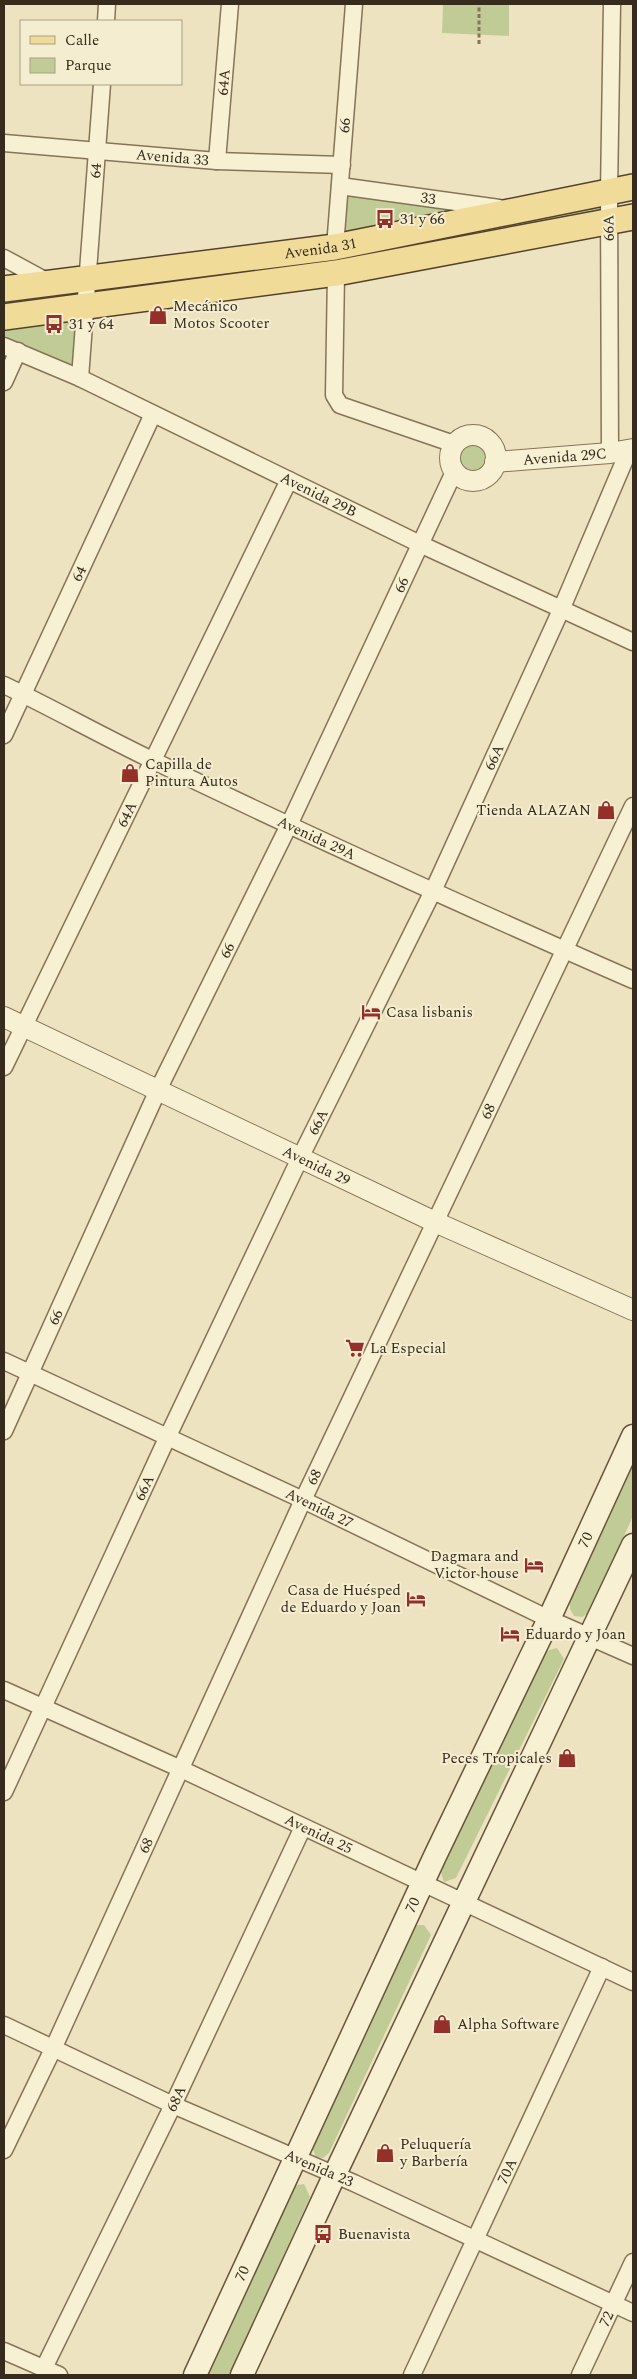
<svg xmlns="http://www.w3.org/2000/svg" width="637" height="2379" viewBox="0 0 637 2379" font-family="Spectral,serif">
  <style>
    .green { fill: #c1cb95 }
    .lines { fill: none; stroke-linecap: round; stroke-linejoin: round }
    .minor-casing { stroke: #867458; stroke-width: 19 }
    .tertiary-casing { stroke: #867458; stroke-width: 22 }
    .secondary-casing { stroke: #68553c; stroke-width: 25 }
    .primary-casing { stroke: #54422d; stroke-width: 28 }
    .path { stroke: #867458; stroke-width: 3; stroke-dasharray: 4 2.5; stroke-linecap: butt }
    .minor { stroke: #f8f0d3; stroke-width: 16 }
    .tertiary { stroke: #f8f0d3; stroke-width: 20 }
    .secondary { stroke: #f8f0d3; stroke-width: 22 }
    .primary { stroke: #f1db98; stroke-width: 25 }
    .labels { text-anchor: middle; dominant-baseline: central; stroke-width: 4; stroke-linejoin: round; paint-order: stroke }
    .street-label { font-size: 15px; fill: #362b1d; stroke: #f5edd0 }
    .poi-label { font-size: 15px; fill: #362b1d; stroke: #f5edd0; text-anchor: start }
  </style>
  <rect width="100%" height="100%" fill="#ede3c0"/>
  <path class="green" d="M443 4H509V36L442 33Z
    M340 186 516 211 335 247Z
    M602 205V211L342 262V256Z
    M329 257V264L92 296V290Z
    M79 292V298L4 307V301Z
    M85 307 80 378 4 346V317Z
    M457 458a16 16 0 1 1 32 0a16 16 0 1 1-32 0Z
    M633 1463V1516L589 1613 582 1617 574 1616 570 1609V1601Z
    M557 1648 564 1659 456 1878 444 1882 440 1870 543 1654 549 1650Z
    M418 1925H424L431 1935 329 2153 323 2158 316 2157 311 2145 411 1929Z
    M304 2184 310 2197 229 2375H208L291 2189 297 2185Z"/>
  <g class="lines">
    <g class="minor-casing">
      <g id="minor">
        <path d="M106 21 107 4"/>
        <path id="s1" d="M4 143 217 161 342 165"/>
        <path id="s2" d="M217 161 230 4"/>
        <path id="s3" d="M340 186 499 208"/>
        <path id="s4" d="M335 247 354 4"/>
        <path d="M4 258 50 283"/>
        <path d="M336 273 334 395 340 405 454 444"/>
        <path id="s5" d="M4 346 80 378 422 545 633 642"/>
        <path id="s6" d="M80 378 102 84"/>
        <path d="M4 382 18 351"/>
        <path d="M610 453 609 192 612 4"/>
        <path id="s7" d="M4 685C54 709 102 736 152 760 311 837 471 909 633 980"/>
        <path id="s8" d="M4 735 153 414"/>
        <path id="s9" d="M4 1067 289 480"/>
        <path id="s10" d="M4 1361 303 1500 549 1619 633 1656"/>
        <path id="s11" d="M4 1431 158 1090 289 825 454 472"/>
        <path id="s12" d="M4 1690 181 1769 633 1982"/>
        <path id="s13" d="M4 1792 168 1436 300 1158 433 891 561 610 629 450"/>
        <path id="s14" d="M4 2025 173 2105 354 2183 633 2313"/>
        <path id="s15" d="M4 2150 53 2049 303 1500 633 806"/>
        <path d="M4 2351 59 2375"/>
        <path id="s16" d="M44 2368 173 2105 303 1827"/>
        <path id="s17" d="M412 2375 602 1967"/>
        <path id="s18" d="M580 2375 633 2262"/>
      </g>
    </g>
    <g class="tertiary-casing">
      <g id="tertiary">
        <circle cx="473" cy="458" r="23"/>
        <path id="s19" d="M495 462 610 453 633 449"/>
        <path id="s20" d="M4 1017 435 1222 633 1310"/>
      </g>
    </g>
    <g class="secondary-casing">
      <g id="secondary">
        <path id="s21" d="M195 2375 435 1856 549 1619 633 1436"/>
        <path d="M242 2375 335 2174 633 1545"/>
      </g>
    </g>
    <g class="primary-casing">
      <g id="primary">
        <path id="s22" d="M4 289 335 247 633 187"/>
        <path d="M4 317 336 273 633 217"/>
      </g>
    </g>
    <path class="path" d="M479 44V4"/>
    <use href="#minor" class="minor"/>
    <use href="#tertiary" class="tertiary"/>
    <use href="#secondary" class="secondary"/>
    <use href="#primary" class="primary"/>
  </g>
  <defs>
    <g id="bus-bare" transform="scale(1.5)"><path d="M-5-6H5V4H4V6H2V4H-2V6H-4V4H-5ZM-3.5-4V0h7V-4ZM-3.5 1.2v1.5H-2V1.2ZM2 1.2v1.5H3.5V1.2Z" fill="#952f29" stroke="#f5edd0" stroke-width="2.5" paint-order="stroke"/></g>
    <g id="shop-bare" transform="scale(1.5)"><path d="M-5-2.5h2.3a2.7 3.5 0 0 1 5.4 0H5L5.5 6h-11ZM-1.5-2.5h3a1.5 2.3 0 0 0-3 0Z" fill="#952f29" stroke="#f5edd0" stroke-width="2.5" paint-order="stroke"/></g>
    <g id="hotel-bare" transform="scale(1.5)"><path d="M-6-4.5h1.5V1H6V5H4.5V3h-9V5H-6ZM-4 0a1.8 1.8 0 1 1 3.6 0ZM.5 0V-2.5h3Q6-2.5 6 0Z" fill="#952f29" stroke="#f5edd0" stroke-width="2.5" paint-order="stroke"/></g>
    <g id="supermarket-bare" transform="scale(1.5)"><path d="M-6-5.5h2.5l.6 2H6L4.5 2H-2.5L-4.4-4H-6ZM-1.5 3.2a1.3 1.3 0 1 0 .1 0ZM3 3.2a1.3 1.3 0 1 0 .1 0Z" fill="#952f29" stroke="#f5edd0" stroke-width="2.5" paint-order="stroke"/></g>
  </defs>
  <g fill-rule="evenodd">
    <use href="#bus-bare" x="385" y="219"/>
    <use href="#shop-bare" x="158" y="315"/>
    <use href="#bus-bare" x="54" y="324"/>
    <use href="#shop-bare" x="130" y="773"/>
    <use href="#shop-bare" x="606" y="810"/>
    <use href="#hotel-bare" x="371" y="1012"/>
    <use href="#supermarket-bare" x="355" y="1348"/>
    <use href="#hotel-bare" x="534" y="1565"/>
    <use href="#hotel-bare" x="416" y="1599"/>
    <use href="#hotel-bare" x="510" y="1634"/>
    <use href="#shop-bare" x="567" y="1758"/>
    <use href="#shop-bare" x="442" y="2024"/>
    <use href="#shop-bare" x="385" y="2153"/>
    <use href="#bus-bare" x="323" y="2234"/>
  </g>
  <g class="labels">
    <g class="street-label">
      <text stroke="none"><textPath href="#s2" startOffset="79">64A</textPath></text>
      <text stroke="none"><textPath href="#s4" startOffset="122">66</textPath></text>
      <text stroke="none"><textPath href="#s1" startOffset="169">Avenida 33</textPath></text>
      <text stroke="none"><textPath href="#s6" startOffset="208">64</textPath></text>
      <text stroke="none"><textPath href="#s3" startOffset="89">33</textPath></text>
      <text transform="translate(609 228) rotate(-91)">66A</text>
      <text stroke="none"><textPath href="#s22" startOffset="319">Avenida 31</textPath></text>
      <text stroke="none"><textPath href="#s19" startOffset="70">Avenida 29C</textPath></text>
      <text stroke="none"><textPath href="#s5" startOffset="348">Avenida 29B</textPath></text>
      <text stroke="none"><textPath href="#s8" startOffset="178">64</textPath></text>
      <text stroke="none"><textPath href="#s11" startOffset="935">66</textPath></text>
      <text stroke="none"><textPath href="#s13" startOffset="1145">66A</textPath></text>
      <text stroke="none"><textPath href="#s9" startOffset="281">64A</textPath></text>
      <text stroke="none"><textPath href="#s7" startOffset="348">Avenida 29A</textPath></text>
      <text stroke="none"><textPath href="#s11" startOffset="530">66</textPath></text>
      <text stroke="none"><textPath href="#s15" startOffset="1146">68</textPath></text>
      <text stroke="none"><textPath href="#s13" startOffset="740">66A</textPath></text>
      <text stroke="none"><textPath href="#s20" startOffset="346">Avenida 29</textPath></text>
      <text stroke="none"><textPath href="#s11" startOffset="125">66</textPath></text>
      <text stroke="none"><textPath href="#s15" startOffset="741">68</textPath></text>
      <text stroke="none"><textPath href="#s13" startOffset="335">66A</textPath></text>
      <text stroke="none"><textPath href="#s10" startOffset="348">Avenida 27</textPath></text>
      <text stroke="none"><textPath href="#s21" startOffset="922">70</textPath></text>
      <text stroke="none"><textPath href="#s12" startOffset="346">Avenida 25</textPath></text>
      <text stroke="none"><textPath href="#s15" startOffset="336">68</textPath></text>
      <text stroke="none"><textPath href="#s21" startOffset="518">70</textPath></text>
      <text stroke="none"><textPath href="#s16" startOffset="300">68A</textPath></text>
      <text stroke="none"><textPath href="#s14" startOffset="346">Avenida 23</textPath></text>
      <text stroke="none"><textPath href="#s17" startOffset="225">70A</textPath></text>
      <text stroke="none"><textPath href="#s21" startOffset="112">70</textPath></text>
      <text stroke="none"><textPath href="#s18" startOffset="62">72</textPath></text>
    </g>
    <g class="poi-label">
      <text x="400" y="219">31 y 66</text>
      <text x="173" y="306">Mecánico<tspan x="173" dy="17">Motos Scooter</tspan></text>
      <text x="69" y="324">31 y 64</text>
      <text x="145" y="764">Capilla de<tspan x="145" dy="17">Pintura Autos</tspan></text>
      <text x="591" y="810" text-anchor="end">Tienda ALAZAN</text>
      <text x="386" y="1012">Casa lisbanis</text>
      <text x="370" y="1348">La Especial</text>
      <text x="519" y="1556" text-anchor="end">Dagmara and<tspan x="519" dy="17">Victor house</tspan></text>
      <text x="401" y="1590" text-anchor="end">Casa de Huésped<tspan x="401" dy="17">de Eduardo y Joan</tspan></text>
      <text x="525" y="1634">Eduardo y Joan</text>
      <text x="552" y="1758" text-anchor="end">Peces Tropicales</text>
      <text x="457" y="2024">Alpha Software</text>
      <text x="400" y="2144">Peluquería<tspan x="400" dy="17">y Barbería</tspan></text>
      <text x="338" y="2234">Buenavista</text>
    </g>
  </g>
  <rect width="637" height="2379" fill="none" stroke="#362b1d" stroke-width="10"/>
  <rect x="20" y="20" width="162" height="65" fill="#f5edd0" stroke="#a99f88"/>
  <rect x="30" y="36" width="25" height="8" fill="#f1db98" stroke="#a99f88"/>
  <text x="65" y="45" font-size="15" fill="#362b1d">Calle</text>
  <rect x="30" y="58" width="25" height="15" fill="#c1cb95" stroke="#a99f88"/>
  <text x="65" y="70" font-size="15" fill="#362b1d">Parque</text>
</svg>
